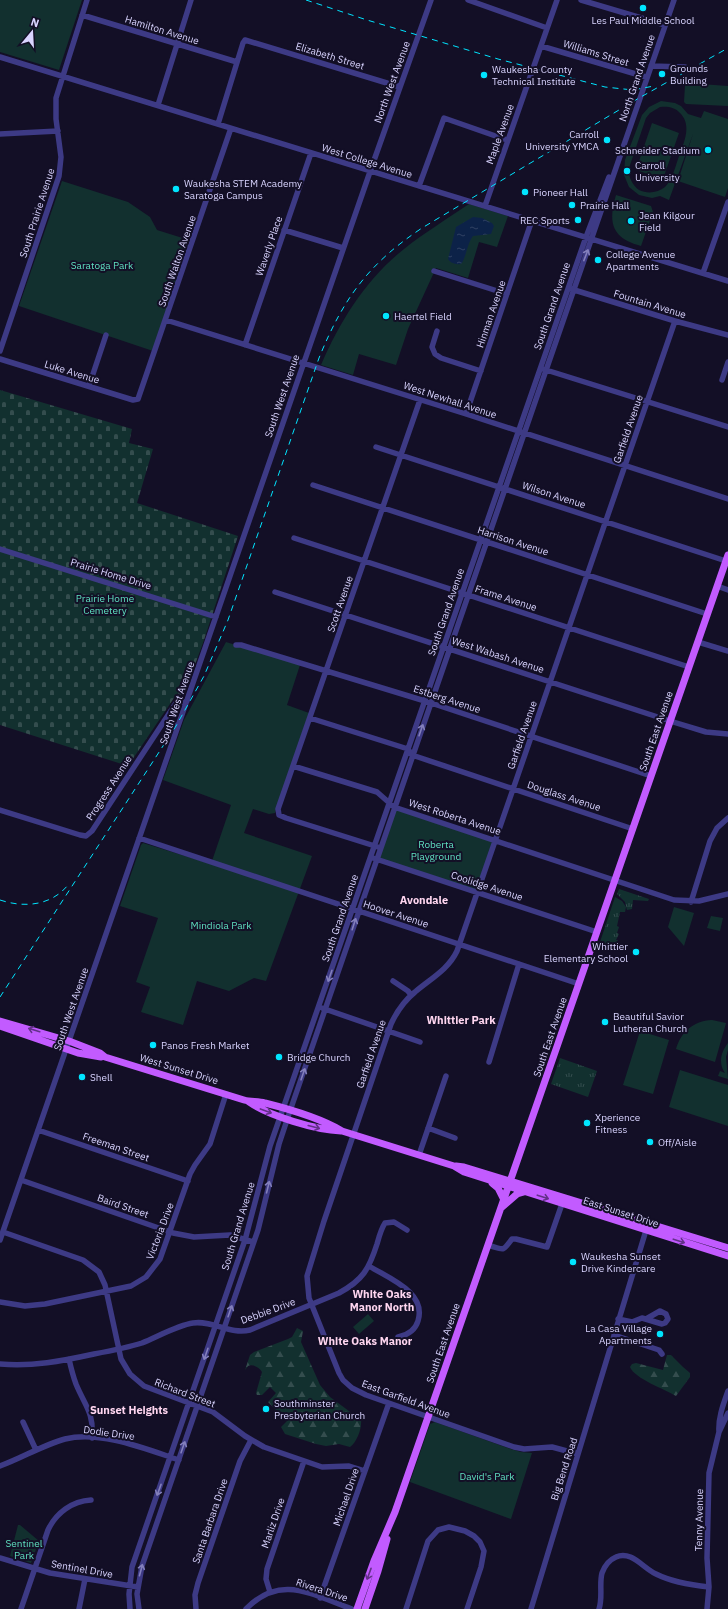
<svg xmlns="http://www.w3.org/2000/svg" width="728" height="1609" viewBox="0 0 728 1609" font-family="'IBM Plex Sans',sans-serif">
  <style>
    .grass { fill: url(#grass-tufts) }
    .forest { fill: url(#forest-firs) }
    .cemetery { fill: url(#cemetery-stones) }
    .green { fill: #12302f; fill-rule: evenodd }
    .water { fill: url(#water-ripples) }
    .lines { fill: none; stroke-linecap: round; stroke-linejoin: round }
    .minor { stroke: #3d3a85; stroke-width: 5.5 }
    .major { stroke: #c25bff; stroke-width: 7 }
    .rail { stroke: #00e5ff; stroke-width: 1; stroke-dasharray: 6 5; stroke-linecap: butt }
    .oneway { stroke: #837fbc }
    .oneway2 { stroke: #623188 }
    .poi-dot { fill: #00e5ff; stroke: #130f26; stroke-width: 1.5 }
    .labels { text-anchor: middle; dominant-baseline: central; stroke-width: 4; stroke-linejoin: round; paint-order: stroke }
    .poi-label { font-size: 10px; fill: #d9d4ff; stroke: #130f26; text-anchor: start }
    .street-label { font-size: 10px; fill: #d9d4ff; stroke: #130f26 }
    .park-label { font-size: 10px; fill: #5fe0c0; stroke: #130f26 }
    .neighbourhood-label { font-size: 11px; font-weight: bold; fill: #ffd6f0; stroke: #130f26 }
  </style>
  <defs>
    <pattern id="grass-tufts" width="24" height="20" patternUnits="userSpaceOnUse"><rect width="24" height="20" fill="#12302f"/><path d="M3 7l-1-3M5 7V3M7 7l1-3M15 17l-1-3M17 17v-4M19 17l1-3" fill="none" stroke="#344d4e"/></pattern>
    <pattern id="forest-firs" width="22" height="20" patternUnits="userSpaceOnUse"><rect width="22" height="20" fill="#12302f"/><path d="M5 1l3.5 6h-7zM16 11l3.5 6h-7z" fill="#344d4e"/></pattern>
    <pattern id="cemetery-stones" width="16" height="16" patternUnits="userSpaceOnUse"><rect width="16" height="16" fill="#12302f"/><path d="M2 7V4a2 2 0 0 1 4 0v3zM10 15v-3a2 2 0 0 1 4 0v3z" fill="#344d4e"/></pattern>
    <pattern id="water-ripples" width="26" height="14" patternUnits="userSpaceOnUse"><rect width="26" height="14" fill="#0c2248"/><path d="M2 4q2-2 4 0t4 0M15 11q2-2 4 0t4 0" fill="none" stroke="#2f4163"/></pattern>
  </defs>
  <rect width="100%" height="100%" fill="#130f26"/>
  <path class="grass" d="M619 889 649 899 648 901 633 900 632 909 627 910 625 902 617 894Z
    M615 897 622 901 626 907 625 912H620L617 926 619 927 617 933 619 934 616 940H618L614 948 600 942Z
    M560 1058 597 1071 588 1097 551 1084Z"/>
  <path class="forest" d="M297 1328 303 1331 301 1342 320 1385 330 1397 361 1420C362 1428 357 1442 350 1447L339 1444 326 1446 316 1444 285 1434 281 1427 287 1421 268 1402 276 1393 270 1387 262 1395H257L256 1393 262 1372C259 1367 253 1364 248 1366L245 1370 250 1355 254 1352 288 1339 292 1337Z
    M667 1355H671L683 1367 690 1373V1377L676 1396C665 1389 635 1379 630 1367L632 1364 636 1363 663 1370Z"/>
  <path class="cemetery" d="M0 390 132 429 129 443 153 449 137 503 238 536 203 643 184 694 174 698 128 766 0 725Z"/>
  <path class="green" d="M0 0H82L59 70 0 52Z
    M687 83 728 86V106L686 104 684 102 685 85Z
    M661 101 675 103 681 106 688 114 701 118 704 111 728 119V188L725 197 678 181 693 134 669 200 660 196 652 198 639 195 629 187 624 175 625 160 642 115 649 107ZM660 107C667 106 675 107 680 113 693 126 683 144 678 159 675 168 672 180 665 187 658 193 647 194 639 190 632 185 628 176 629 168L646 118 650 113Z
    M652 123 679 133 663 179 636 170Z
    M62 181 128 202 150 217 157 230 189 240 153 351 19 306Z
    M616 195 651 206 653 212 641 246C611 238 608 222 616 195Z
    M469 204 508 216 497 247 479 242 468 278 436 268 408 329 396 365 359 354 353 375 321 365C340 321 366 279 404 249 424 233 447 219 469 204Z
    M226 642 300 665 287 705 309 713 275 813 269 814 253 809 244 833 312 856 266 981 254 978 229 991 197 981 183 1025 141 1012 150 987 136 982 158 918 120 906 141 845 143 843 211 864 231 805 163 780 184 720Z
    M394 807 495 840 477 892 376 859Z
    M674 907 694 913 684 946 668 927Z
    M711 916 723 918 720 931 707 928Z
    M712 1020 726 1023 715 1062 676 1049C681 1032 693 1021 712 1020Z
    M640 1031 669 1040 653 1094 623 1085Z
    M728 1043V1050L726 1057 728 1079 718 1076 720 1071 725 1073C718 1063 721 1052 728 1043Z
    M680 1070 728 1085V1126L669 1107Z
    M368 1314 374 1321 359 1334 353 1327Z
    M435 1422 511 1449 521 1452 532 1453 511 1519 410 1482 430 1424Z
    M18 1525H20L39 1541 31 1563 10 1556Z"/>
  <path class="water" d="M473 217 482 218 492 223 494 226 491 234 473 236C467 244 467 254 462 263 458 266 450 263 448 259L456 227Z"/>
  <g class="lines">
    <path class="minor" d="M468 0 547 28
      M581 0 665 25
      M82 15 237 62
      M541 46 646 77
      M0 57 728 281
      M651 66 685 67
      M158 105 191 0
      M218 124 243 43 245 40 400 87
      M0 134 58 131
      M419 186 444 118 507 140
      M485 206 557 0
      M284 230 343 248
      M434 271 507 294
      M703 273 728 202
      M571 289 675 321 728 335
      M166 320 466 414 728 499
      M437 331 432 347 435 354 441 358 481 371
      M245 345 311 153
      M0 351 59 176 61 157 56 119V98L87 0
      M0 359 133 400 138 399 231 128
      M543 369 728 427
      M722 380 728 362
      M89 386 106 335
      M466 414 532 220
      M376 447 726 561
      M313 485 707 614
      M294 538 689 667
      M0 549 216 617
      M717 586 728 590
      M275 592 670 721 706 732 728 734
      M698 642 728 651
      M236 645H241L425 701 651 776
      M310 718 408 749 412 755 633 829
      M164 721 173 723 177 728
      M293 766 377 792 394 807 674 900 699 901 728 894
      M0 810 80 835 86 836 92 831 176 703 187 701
      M139 838 579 984
      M378 847 286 818 279 815 278 809 420 400
      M373 858 597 932
      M691 902 710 841 717 828 728 818
      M393 981 408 991 411 995
      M322 1008 420 1042
      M489 1062 519 964
      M428 1128 455 1138
      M38 1130 188 1181
      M419 1155 446 1076
      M21 1180 173 1233 194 1237 230 1235 253 1242
      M3 1232 83 1260 99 1272 105 1285 121 1359 130 1374 144 1386 213 1412 245 1436 264 1447 322 1467 349 1466 365 1471
      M0 1240 372 166 431 0
      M488 1245C505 1250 502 1252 512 1239H516L547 1247 563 1201
      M369 1266C388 1278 427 1292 418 1321 415 1331 408 1335 398 1337
      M0 1302 25 1306 45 1304 131 1286 146 1277 160 1259 190 1174 195 1165 210 1144 226 1094
      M618 1319 632 1322 642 1318 662 1324 665 1323 668 1319 666 1314 660 1311 646 1319
      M614 1335 659 1350 662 1354
      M69 1359C71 1368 73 1376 76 1384 85 1406 94 1412 92 1438
      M0 1364C32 1367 62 1361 94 1354 110 1351 126 1348 142 1343 157 1337 178 1325 193 1323 213 1320 230 1335 250 1330L339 1293C363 1280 369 1269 377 1244 379 1237 381 1229 385 1223L394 1222 407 1230
      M23 1422 36 1450
      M719 1432C718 1418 723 1405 728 1391
      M578 1454 552 1447 524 1449 514 1447 366 1395 352 1388 343 1380 339 1373 309 1298 307 1276 324 1221 391 1024C397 1011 404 1001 415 992 430 979 448 970 457 951L675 321
      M0 1466C22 1458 43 1445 65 1439 100 1430 146 1449 179 1460
      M0 1558 50 1573 138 1587
      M270 1592 266 1579 267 1569 304 1461
      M320 1598 389 1403
      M21 1609 48 1530C56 1513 72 1501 91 1500
      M79 1609 85 1579
      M130 1609 129 1594 132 1567 245 1240 270 1146 586 237 609 177
      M139 1609 137 1594 142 1566 258 1230 279 1144 290 1111 674 0
      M196 1609 195 1595 198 1583 240 1461 251 1440
      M246 1609C281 1573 312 1595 352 1609
      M406 1609 428 1541 438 1530 449 1527 465 1531 474 1536 480 1542 484 1551 481 1567 467 1609
      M531 1609 647 1227
      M599 1609C603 1597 599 1584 602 1573 605 1565 609 1560 616 1557 631 1550 643 1568 656 1574 672 1582 690 1585 709 1587
      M707 1609 709 1587 707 1558 709 1473 719 1432 728 1413"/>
    <path class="major" d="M0 1021 69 1041 100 1053 105 1057C151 1071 198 1086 244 1100 251 1102 258 1101 265 1103 289 1109 322 1119 342 1131L454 1166 464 1172 728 1256
      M0 1026 78 1053 101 1057
      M249 1102C269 1116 316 1130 341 1131
      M456 1166 464 1167 728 1248
      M492 1183 498 1188 504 1200
      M502 1207 517 1194 524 1192
      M357 1609 374 1561 395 1512 728 555
      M365 1609 378 1571 387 1539"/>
    <path class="rail" d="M306 0 367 20 498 59 605 87 633 90 654 86
      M0 900C24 908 51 906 68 885
      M0 997 176 726 204 676 228 620 319 358C343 299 368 264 422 228L639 98 728 48"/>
  </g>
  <defs><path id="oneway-shaft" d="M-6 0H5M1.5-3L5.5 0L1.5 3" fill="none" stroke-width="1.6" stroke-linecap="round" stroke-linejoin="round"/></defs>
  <g class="oneway">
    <use href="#oneway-shaft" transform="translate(586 255) rotate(-69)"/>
    <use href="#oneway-shaft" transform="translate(421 730) rotate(-71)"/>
    <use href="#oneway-shaft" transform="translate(354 924) rotate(-72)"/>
    <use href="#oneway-shaft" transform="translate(330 976) rotate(109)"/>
    <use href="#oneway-shaft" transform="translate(303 1074) rotate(-71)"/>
    <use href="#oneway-shaft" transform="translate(268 1187) rotate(-76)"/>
    <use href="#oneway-shaft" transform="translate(230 1311) rotate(-71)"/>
    <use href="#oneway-shaft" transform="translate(206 1354) rotate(109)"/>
    <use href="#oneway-shaft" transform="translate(183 1447) rotate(-71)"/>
    <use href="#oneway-shaft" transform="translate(159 1490) rotate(110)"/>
    <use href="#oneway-shaft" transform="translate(141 1570) rotate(-75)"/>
  </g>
  <g class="oneway2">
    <use href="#oneway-shaft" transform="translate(34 1030) rotate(-163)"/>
    <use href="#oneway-shaft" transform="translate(266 1111) rotate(20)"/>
    <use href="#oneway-shaft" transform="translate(314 1127) rotate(15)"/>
    <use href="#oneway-shaft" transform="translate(543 1197) rotate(18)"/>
    <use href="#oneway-shaft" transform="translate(679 1241) rotate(18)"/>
    <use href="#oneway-shaft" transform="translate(369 1574) rotate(110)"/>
  </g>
  <g class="poi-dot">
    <circle cx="643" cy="8" r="4"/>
    <circle cx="662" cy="74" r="4"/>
    <circle cx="484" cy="75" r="4"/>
    <circle cx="607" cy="140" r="4"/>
    <circle cx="708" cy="150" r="4"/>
    <circle cx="627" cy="171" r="4"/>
    <circle cx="176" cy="189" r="4"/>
    <circle cx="525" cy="192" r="4"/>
    <circle cx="572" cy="205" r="4"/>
    <circle cx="578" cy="220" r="4"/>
    <circle cx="631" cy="221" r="4"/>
    <circle cx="598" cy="260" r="4"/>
    <circle cx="386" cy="316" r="4"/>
    <circle cx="636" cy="952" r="4"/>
    <circle cx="605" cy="1022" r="4"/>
    <circle cx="153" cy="1045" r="4"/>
    <circle cx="279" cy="1057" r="4"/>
    <circle cx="82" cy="1077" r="4"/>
    <circle cx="587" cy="1123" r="4"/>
    <circle cx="650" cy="1142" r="4"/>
    <circle cx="573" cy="1262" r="4"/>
    <circle cx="660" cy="1334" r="4"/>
    <circle cx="266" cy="1409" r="4"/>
  </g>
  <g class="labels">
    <g class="poi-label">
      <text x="643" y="20" text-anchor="middle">Les Paul Middle School</text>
      <text x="670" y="68">Grounds<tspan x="670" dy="12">Building</tspan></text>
      <text x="492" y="69">Waukesha County<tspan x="492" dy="12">Technical Institute</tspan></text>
      <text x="599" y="134" text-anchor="end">Carroll<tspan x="599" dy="12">University YMCA</tspan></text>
      <text x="700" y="150" text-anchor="end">Schneider Stadium</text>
      <text x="635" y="165">Carroll<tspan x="635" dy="12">University</tspan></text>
      <text x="184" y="183">Waukesha STEM Academy<tspan x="184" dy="12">Saratoga Campus</tspan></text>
      <text x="533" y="192">Pioneer Hall</text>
      <text x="580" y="205">Prairie Hall</text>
      <text x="639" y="215">Jean Kilgour<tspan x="639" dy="12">Field</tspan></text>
      <text x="570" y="220" text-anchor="end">REC Sports</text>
      <text x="606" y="254">College Avenue<tspan x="606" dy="12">Apartments</tspan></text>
      <text x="394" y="316">Haertel Field</text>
      <text x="628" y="946" text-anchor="end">Whittier<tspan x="628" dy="12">Elementary School</tspan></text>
      <text x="613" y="1016">Beautiful Savior<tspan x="613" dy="12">Lutheran Church</tspan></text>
      <text x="161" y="1045">Panos Fresh Market</text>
      <text x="287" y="1057">Bridge Church</text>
      <text x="90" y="1077">Shell</text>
      <text x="595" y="1117">Xperience<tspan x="595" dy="12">Fitness</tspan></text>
      <text x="658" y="1142">Off/Aisle</text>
      <text x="581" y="1256">Waukesha Sunset<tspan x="581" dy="12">Drive Kindercare</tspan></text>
      <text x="652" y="1328" text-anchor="end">La Casa Village<tspan x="652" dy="12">Apartments</tspan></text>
      <text x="274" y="1403">Southminster<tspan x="274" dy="12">Presbyterian Church</tspan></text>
    </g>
    <g class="street-label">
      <text transform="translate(162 30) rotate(17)">Hamilton Avenue</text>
      <text transform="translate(596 53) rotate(17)">Williams Street</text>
      <text transform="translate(330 56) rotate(17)">Elizabeth Street</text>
      <text transform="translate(637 78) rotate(-71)">North Grand Avenue</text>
      <text transform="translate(392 82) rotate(-70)">North West Avenue</text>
      <text transform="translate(500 134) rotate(-70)">Maple Avenue</text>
      <text transform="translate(367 161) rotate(17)">West College Avenue</text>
      <text transform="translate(37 213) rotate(-72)">South Prairie Avenue</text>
      <text transform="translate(269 246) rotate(-71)">Waverly Place</text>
      <text transform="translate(177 261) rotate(-71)">South Walton Avenue</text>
      <text transform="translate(650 304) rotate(17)">Fountain Avenue</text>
      <text transform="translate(552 306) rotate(-71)">South Grand Avenue</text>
      <text transform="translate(491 314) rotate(-71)">Hinman Avenue</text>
      <text transform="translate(72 372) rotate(17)">Luke Avenue</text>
      <text transform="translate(282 396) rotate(-71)">South West Avenue</text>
      <text transform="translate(450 400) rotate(18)">West Newhall Avenue</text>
      <text transform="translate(628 429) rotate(-71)">Garfield Avenue</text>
      <text transform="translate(554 495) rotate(18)">Wilson Avenue</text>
      <text transform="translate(513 541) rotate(18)">Harrison Avenue</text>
      <text transform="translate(111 574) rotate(17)">Prairie Home Drive</text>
      <text transform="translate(506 598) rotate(18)">Frame Avenue</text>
      <text transform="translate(340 604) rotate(-71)">Scott Avenue</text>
      <text transform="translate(446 612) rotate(-71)">South Grand Avenue</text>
      <text transform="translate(498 655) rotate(18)">West Wabash Avenue</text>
      <text transform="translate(447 699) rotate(18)">Estberg Avenue</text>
      <text transform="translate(177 703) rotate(-71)">South West Avenue</text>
      <text transform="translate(656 731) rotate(-71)">South East Avenue</text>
      <text transform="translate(522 735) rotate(-71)">Garfield Avenue</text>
      <text transform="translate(109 788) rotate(-57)">Progress Avenue</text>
      <text transform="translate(564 796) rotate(18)">Douglass Avenue</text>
      <text transform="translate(455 817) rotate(18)">West Roberta Avenue</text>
      <text transform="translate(487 886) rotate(18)">Coolidge Avenue</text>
      <text transform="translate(396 914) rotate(18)">Hoover Avenue</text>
      <text transform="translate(340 918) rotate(-71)">South Grand Avenue</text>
      <text transform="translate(71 1009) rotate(-71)">South West Avenue</text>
      <text transform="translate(550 1037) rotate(-71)">South East Avenue</text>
      <text transform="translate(371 1054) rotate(-71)">Garfield Avenue</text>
      <text transform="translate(179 1069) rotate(17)">West Sunset Drive</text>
      <text transform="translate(116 1147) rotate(19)">Freeman Street</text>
      <text transform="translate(123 1206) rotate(19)">Baird Street</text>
      <text transform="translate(621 1212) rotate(18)">East Sunset Drive</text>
      <text transform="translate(238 1226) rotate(-73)">South Grand Avenue</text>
      <text transform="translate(160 1231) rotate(-69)">Victoria Drive</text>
      <text transform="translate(268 1311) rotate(-20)">Debbie Drive</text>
      <text transform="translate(443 1343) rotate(-71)">South East Avenue</text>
      <text transform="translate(185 1393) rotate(21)">Richard Street</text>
      <text transform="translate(406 1399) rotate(20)">East Garfield Avenue</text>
      <text transform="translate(109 1433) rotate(8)">Dodie Drive</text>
      <text transform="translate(564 1469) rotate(-72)">Big Bend Road</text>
      <text transform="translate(346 1497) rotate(-71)">Michael Drive</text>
      <text transform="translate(699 1520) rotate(-89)">Tenny Avenue</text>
      <text transform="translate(210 1521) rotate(-71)">Santa Barbara Drive</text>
      <text transform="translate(273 1523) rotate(-71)">Marliz Drive</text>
      <text transform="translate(82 1569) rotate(10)">Sentinel Drive</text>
      <text transform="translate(322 1590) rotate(18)">Rivera Drive</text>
    </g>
    <g class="park-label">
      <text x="102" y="265">Saratoga Park</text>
      <text x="105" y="598">Prairie Home<tspan x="105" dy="12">Cemetery</tspan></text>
      <text x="436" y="844">Roberta<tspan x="436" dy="12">Playground</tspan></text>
      <text x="221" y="925">Mindiola Park</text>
      <text x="487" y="1476">David's Park</text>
      <text x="24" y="1543">Sentinel<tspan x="24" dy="12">Park</tspan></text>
    </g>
    <g class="neighbourhood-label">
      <text x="424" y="900">Avondale</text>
      <text x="461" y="1020">Whittier Park</text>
      <text x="382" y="1294">White Oaks<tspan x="382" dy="13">Manor North</tspan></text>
      <text x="365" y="1341">White Oaks Manor</text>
      <text x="129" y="1410">Sunset Heights</text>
    </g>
  </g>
  <g transform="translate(32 32) rotate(18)" stroke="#130f26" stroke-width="3" paint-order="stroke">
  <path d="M0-3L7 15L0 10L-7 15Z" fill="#d9d4ff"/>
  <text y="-6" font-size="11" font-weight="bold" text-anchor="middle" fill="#d9d4ff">N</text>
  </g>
</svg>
